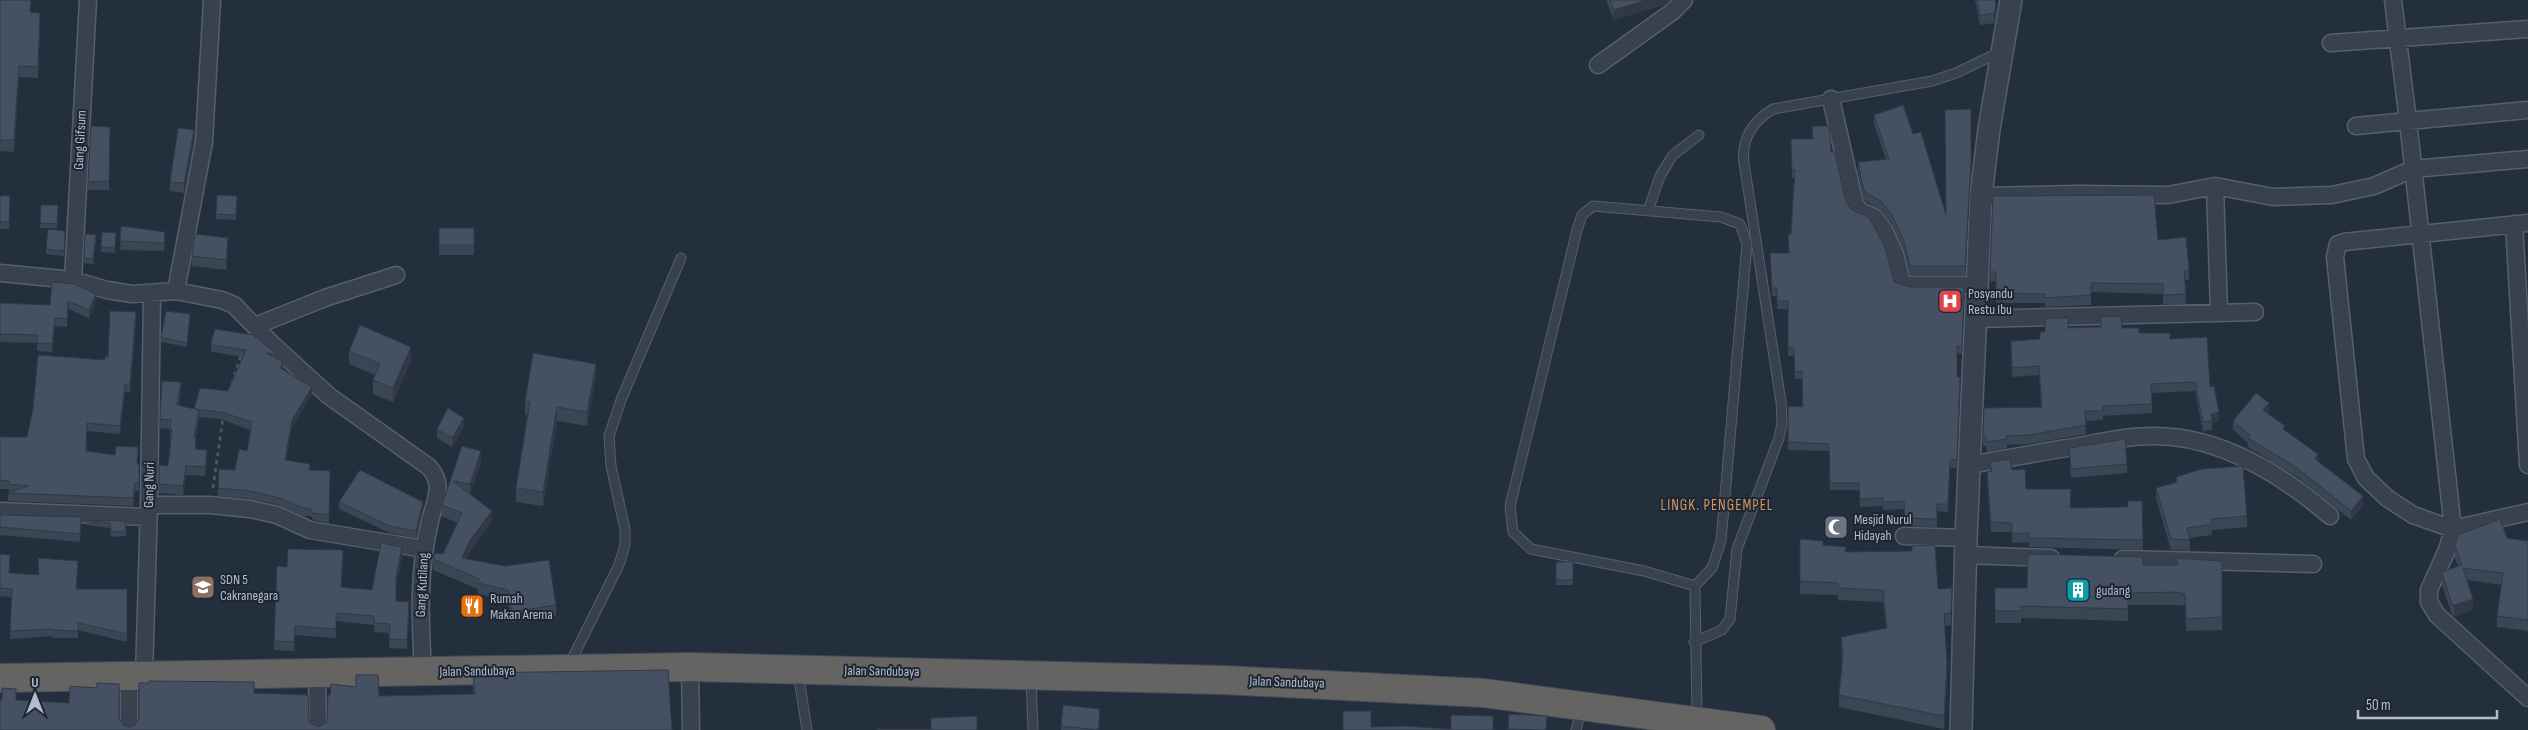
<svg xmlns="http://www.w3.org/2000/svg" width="2528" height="730" viewBox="0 0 2528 730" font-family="'Sofia Sans Condensed',sans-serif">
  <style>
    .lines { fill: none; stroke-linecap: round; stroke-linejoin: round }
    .service-casing { stroke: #565f6c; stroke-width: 11 }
    .minor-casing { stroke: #565f6c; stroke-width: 19 }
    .tertiary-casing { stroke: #565f6c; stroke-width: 24 }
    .trunk-casing { stroke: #434c59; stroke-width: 30 }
    .path { stroke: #44595c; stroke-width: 3; stroke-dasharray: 4 4; stroke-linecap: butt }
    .service { stroke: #38414e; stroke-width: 9 }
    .minor { stroke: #38414e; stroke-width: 16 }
    .tertiary { stroke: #38414e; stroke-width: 21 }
    .trunk { stroke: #656462; stroke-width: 28 }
    .wall { fill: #3b4654 }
    .shaded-wall { fill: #303945 }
    .building { fill: #455162; stroke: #303945 }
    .labels { text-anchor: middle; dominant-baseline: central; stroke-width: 4; stroke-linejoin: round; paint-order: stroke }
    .street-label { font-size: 14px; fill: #b4bcc9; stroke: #1d2633 }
    .poi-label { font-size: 14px; fill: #b4bcc9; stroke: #1d2633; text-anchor: start }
    .neighbourhood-label { font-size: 15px; letter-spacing: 1px; fill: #d59563; stroke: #1d2633 }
  </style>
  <rect width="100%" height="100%" fill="#242f3e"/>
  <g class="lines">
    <g class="service-casing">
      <path id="service" d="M1648 211 1660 176 1673 155 1699 135
        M1695 586 1712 568 1721 541 1747 244 1740 224 1721 217 1593 206 1582 215 1577 230 1510 506 1513 532 1531 549 1644 571 1695 586 1697 717
        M1694 642 1722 630 1730 619 1737 549 1779 438 1782 424 1781 402 1744 163C1741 139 1753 121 1773 109L1932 81 1956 73 2000 52
        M569 665 619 565 625 545V529L611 466 609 436 621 400 681 258
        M798 672 807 730
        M1031 679 1033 730
        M1576 730 1582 708"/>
    </g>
    <g class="minor-casing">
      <path id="minor" d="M2331 43 2528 29
        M1598 65 1672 12 1684 0
        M1831 99 1855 204 1860 211 1874 217 1884 230 1895 254 1902 283 1909 285H1978
        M2528 110 2408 121 2453 529 2447 550 2429 590V602L2437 615 2528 698
        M2356 126 2408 121 2393 0
        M2215 186 2219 313
        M1981 196 2077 194 2168 195 2215 186 2273 197 2332 195 2374 186 2413 169 2528 159
        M2528 223 2344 242 2338 244 2335 257 2356 459 2366 478 2387 498 2413 515 2453 529 2528 512
        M2514 224 2528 465
        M0 273 73 280 107 290 132 294 176 291 222 300 234 305 272 344 329 396 429 467C445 485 435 500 430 521 418 570 420 621 423 671
        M73 280 88 0
        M176 291 204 142 212 0
        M1977 319 2255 312
        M255 326 325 298 396 275
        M1970 465C2006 458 2043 452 2079 446 2104 441 2129 436 2154 436 2221 436 2281 474 2330 516
        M149 505H210L250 509 277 515 310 530 424 549
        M0 511 148 517
        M1904 536 1966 538
        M1965 555 2051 558
        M2123 559 2313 564
        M690 667 691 730
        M317 674 318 730
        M129 676V730
        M144 676 149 505 152 294"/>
    </g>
    <g class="tertiary-casing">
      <path id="tertiary" d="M1961 730 1966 538 1981 196 1989 129 2011 0"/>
    </g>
    <g class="trunk-casing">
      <path id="trunk" d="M0 678 690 667 1223 680 1484 693 1761 730"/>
    </g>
    <path class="path" d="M232 383 242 353
      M213 488 223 418"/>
    <use href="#service" class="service"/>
    <use href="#minor" class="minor"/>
    <use href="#tertiary" class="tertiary"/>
    <use href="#trunk" class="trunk"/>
  </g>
  <path class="wall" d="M0 0 31 12 40 24 38 78 19 77 14 152 0 151Z
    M1606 0H1670L1666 4 1614 20Z
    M1975 0H1995L1996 15 1994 23 1980 25Z
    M1874 115 1913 134 1946 214 1971 172 1965 275H1910L1904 250 1892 224 1882 211 1864 200 1858 171V162L1886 159 1874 124Z
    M110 127 109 190H88V182Z
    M194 139 184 193 170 191V182Z
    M1791 139 1831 152 1845 199 1894 282 1909 287 1964 295 1962 354 1957 353V377L1960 384 1957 468H1950L1948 512 1937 511V527L1905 526 1904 509 1883 510V506L1860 507 1859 490H1830L1829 451 1788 450V406L1802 407V379H1795L1794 356H1788V309H1777V296H1772L1770 253H1789L1788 234H1791L1794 178H1792Z
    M0 196H10L9 229H0Z
    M237 196 236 220 216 219V214Z
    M41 205H58L57 228H40Z
    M121 226 165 240 164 251 120 250Z
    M439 228H474V255H439Z
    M65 231 64 256 46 254V249Z
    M102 232 116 233 115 253 101 252Z
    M85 234 96 240 93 264 84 263Z
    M2158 240 2189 270V280H2185L2186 304H2163V294L2091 292V305L2045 307V303H1996V281H1990V272Z
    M228 248 226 270 192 266V256Z
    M52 282 96 302 89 318 68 309 67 327 55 326 52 352 37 351V343L0 342V303L50 305Z
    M190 319 187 347 161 342V337Z
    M136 320 130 392H125L120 434 87 431V451L115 455 138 456 137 464H139V491H135L133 506 8 501V493L11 492H9V489H0V437H27L108 357Z
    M2068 328H2122L2139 333 2170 339 2210 387 2219 421 2212 423V430L2203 431 2195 391 2152 393V413L2103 416V420L2085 421 2086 434 2029 444 2007 445V448L1987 452 1986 446H1983V437L2041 407 2039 375 2012 377 2011 341 2040 339 2045 332Z
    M211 343 278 355V359L283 370 312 394 292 428 286 460 310 470 330 471 329 523 313 520 311 516H303L279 505 251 499 218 496V488L235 470 247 451 250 430 221 419 199 417 196 437V449L207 459 205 476 186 475 183 495 159 493V465L168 466 171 438H170V429L160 428V419L181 391 179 406 194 409 228 391 243 357 213 352 211 351Z
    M349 351 411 360 393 402 373 394V380L375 375 349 364Z
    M596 377 587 426 557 421 543 506 516 502V488L527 415H525V401Z
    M2269 412 2268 414 2318 461 2363 506 2351 520 2297 477 2248 447V443L2233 430V421Z
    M464 427 452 447 437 438V429Z
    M462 446 481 462 470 494 492 522 470 551 467 559 556 605V616L512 622 508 601 478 594V589L433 570V559L443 554 457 523 442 516V505Z
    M2069 448 2127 464V473L2071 478Z
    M1990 462 2012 470 2026 489 2071 508 2128 507 2142 501 2143 550 2029 547V542L2012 543V532H1991L1987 481V472L1990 471Z
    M2176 477 2247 516V527L2212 530V535L2190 538V551L2171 550 2156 498V488L2176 482Z
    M339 502 423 509 416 538 390 533 339 509Z
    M0 515 81 524 80 542 0 535Z
    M87 520 125 521 126 536 111 537 110 528 87 525Z
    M2507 538 2528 541V631L2497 627V616L2502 585 2467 580 2473 610 2454 617 2452 615 2442 585V573L2458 566 2455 558V546Z
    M1800 539 1823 545 1846 552 1938 589 1952 588 1951 625 1944 626 1947 676 1944 729 1839 707V695L1842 662 1841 649V637L1886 629 1883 602 1838 600V595L1800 594Z
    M0 554 9 573 39 575 78 569 76 589H127V642L78 630V638H52V636L10 639 12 597 0 596Z
    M402 556 396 586V601L409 610 407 649 389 648 390 633 374 632V625L336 621V638L295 635 294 651 274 650V641L343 559 341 587 372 590Z
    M2176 558 2222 561V630L2186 631 2185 606 2176 605H2128V621L2021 618V623H1995V588H2027L2143 565H2176Z
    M1556 562H1573V585H1556Z
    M473 673 672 730H0L2 700H16L119 718 124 726 129 727 254 693 319 727 379 696 473 694Z
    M1100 719 1099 730H1061V726Z"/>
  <path class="shaded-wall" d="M1647 0H1670L1666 4 1614 20V10Z
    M1996 5V15L1994 23V13Z
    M19 66V77L14 152V140Z
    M194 130V139L184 193V183Z
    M1971 164V172L1965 275V266Z
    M228 238V248L226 270V260Z
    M96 294V302L89 318V310Z
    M136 312V320L130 392V384Z
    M190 314V319L187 347V343Z
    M55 318V326L52 352V344Z
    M411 347V360L393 402V388Z
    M283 362V370L280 368Z
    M596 364V377L587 426V412Z
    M181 382V391L177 414V405Z
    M125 384V392L120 434V426Z
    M312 387V394L292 428 285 467V460L292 420Z
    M2269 403V412L2263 419V410Z
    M557 407V421L543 506V492Z
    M199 410V418L194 446V437Z
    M2219 412V421L2212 423 2211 414Z
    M464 418V427L452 447V438Z
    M481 451V462L470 494V484Z
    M2318 454V463L2315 459Z
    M186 466V475L183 495V486Z
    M2363 496V506L2351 520V511Z
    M423 502V509L416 538V531Z
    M492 511V522L470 551 462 569V558L470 540Z
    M402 547V556L396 586V577Z
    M2473 599V610L2454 617V605Z
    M1947 664V676L1944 729V716Z
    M1100 709 1099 730H1098Z"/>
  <path class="building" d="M0 0H31L30 12 40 13 38 67 19 66 14 140H0Z
    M1610 0H1647L1614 10Z
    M1977 0H1995L1996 5 1994 13 1980 16Z
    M1903 105 1913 134 1921 132 1946 215 1945 110 1971 109V164L1965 266H1910L1904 241 1892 215 1882 202 1864 191 1858 162 1889 159 1874 115Z
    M91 126 110 127 109 181 88 182Z
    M1812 126H1829L1831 152H1835L1845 199 1852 210 1868 217 1875 228 1886 250 1894 282 1909 287H1964L1962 346H1957V377H1960L1957 460H1950L1948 504H1937V519L1905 518 1904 501 1883 502V498L1860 499 1859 483H1830L1829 444 1788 442V406L1803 407 1802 371 1795 372 1794 348H1788V301H1777V288H1772L1770 253H1789L1788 234H1791L1795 170H1792L1791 139H1813Z
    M178 128 194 130 184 183 170 182Z
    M217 195 237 196 236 215 216 214Z
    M2154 195 2158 240 2186 237 2189 270 2184 271 2186 294 2163 295V284L2091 283V295L2045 298V294L1996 293V272H1990L1993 196Z
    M0 196H10L9 222H0Z
    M41 205H58L57 224 40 223Z
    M121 226 165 232 164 243 120 241Z
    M439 228H474V245H439Z
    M48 229 65 231 64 251 46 249Z
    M102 232 116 233 115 248 101 247Z
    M85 234 96 235 93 259 84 258Z
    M195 234 228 238 226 260 192 256Z
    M52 282 74 284 96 294 89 310 68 301 67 319 55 318 52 344 37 343 38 335 0 334V303L50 305Z
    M110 311 136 312 130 384H125L120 426 87 423 86 451 115 455 116 446 138 447 137 464H139V483H135L133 498 8 493 28 486 9 484V481L0 480V437H27L33 408 38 355 105 360V356L108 357Z
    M166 311 190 314 187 343 161 337Z
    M2121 316 2122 328H2139V333H2170V339L2207 337 2210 387 2214 386 2219 412 2211 414 2212 421 2203 422 2195 382 2151 384 2152 404 2103 406V411H2085L2086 425 2029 435 2006 436 2007 439 1987 442 1986 437H1983L1984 408 2042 407 2039 366 2012 368 2011 341 2040 339V332H2045V318H2068V328L2101 327V317Z
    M360 325 411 347 393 388 373 380 380 364 349 351Z
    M215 329 253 335 278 355 266 353 283 362 280 368 312 387 292 420 285 460 310 464 309 470 330 471 329 515 313 513 311 509 303 508 279 498 251 491 218 488 219 469 235 470 239 449 247 451 252 422 221 412 194 409 200 388 228 391 246 350 213 345 211 343Z
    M533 353 596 364 587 412 557 407 543 492 516 488 530 402 525 401Z
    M162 381 181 382 177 405 199 410 194 437H196L195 449 207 450 205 467 186 466 183 486 159 484V465L168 466 172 430 170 429 171 420 160 419Z
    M2256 393 2269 403 2263 410 2285 426 2283 429 2318 454 2315 459 2363 496 2351 511 2297 468 2248 438 2250 435 2233 421Z
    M448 408 464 418 452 438 437 429Z
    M2125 439 2127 464 2071 469 2069 448Z
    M462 446 481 451 470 484 453 481 492 511 470 540 462 558 504 566 549 560 556 605 512 612 508 590 478 583 479 579 433 559 435 553 443 554 462 513 442 505Z
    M2010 459 2012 470 2025 469 2026 489H2071L2070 508 2128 507V501H2142L2143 540 2029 538V533L2012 534V523L1991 522 1987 472 1992 471 1990 462Z
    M2243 466 2247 516 2211 519 2212 524 2187 528 2190 540 2171 539 2156 488 2178 482 2176 477 2202 469Z
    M360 470 423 502 416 531 390 526 339 502Z
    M0 515 81 517 80 534 0 527Z
    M2500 519 2507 538 2528 541V620L2497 616 2503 573 2463 568 2473 599 2454 605 2452 604 2442 573 2444 571 2462 565 2455 546 2458 535Z
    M87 520 125 521 126 531 111 532 110 523Z
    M1800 539 1823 541V545L1846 547 1845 552 1912 551V546L1935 545 1938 589 1952 588 1951 613 1944 614 1947 664 1944 716 1839 695 1843 654 1841 637 1887 628 1883 590 1838 588V583L1800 581Z
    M381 543 402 547 396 577V601L409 602 407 640 389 639 390 624 374 623V616L336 613V629L295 626 294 642 274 641 277 566 287 567 288 549 343 550 341 587 372 590Z
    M0 554 10 555 9 573 39 575 38 558 78 561 76 589H127V634L78 623V631L52 630V629L10 631 12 589 0 588Z
    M2028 554 2143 557V565H2178L2176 558 2222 561V617L2186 619 2185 594 2176 592 2128 593V609L2021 606V611H1995V588H2027Z
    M1556 562H1573V580H1556Z
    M668 670 672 730H0V700H2V688L16 689V700L69 703 70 686 97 688V683L119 684V718L124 726 129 727 134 726 139 718V683H149V681L254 682V693L308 695 309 722 319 727 327 722 328 695H330L331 684 356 687V675H378L379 696 475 694 473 673Z
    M1063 705 1100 709 1098 730 1061 726Z
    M1343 711H1371V727L1403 726 1451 729V715L1493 716V730H1343Z
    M1509 714 1547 716 1546 730 1508 729Z
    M977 716V730H877V729H931V718Z"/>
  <defs>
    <g id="hospital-square" transform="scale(1.25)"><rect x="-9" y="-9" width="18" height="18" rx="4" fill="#e0444e" stroke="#1d2633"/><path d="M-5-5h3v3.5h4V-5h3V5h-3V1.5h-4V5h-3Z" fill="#fff"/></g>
    <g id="mosque-square" transform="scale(1.25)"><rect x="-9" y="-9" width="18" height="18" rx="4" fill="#6b7280" stroke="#1d2633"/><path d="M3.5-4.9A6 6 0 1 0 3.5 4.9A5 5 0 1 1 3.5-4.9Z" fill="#fff"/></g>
    <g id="school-square" transform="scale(1.25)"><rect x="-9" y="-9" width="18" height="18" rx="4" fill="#8d6e63" stroke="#1d2633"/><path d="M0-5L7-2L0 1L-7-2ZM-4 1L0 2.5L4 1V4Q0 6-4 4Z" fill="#fff"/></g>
    <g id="building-square" transform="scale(1.25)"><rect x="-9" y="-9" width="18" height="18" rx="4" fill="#0f9aa8" stroke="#1d2633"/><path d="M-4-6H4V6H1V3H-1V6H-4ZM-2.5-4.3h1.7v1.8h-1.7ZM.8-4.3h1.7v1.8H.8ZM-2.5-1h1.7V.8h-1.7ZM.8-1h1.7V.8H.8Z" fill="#fff"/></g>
    <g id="restaurant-square" transform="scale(1.25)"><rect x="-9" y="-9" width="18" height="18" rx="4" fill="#e8710a" stroke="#1d2633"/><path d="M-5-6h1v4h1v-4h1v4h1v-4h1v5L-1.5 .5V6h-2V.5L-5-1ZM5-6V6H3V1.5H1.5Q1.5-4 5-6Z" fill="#fff"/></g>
  </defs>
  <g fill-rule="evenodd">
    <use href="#hospital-square" x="1950" y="301"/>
    <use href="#mosque-square" x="1836" y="527"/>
    <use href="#school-square" x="203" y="587"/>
    <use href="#building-square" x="2078" y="590"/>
    <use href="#restaurant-square" x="472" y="606"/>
  </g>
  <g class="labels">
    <g class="street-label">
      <text transform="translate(80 140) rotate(-87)">Gang Gifsum</text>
      <text transform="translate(149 485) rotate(-89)">Gang Nuri</text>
      <text transform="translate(422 585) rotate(-87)">Gang Kutilang</text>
      <text transform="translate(477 671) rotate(-1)">Jalan Sandubaya</text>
      <text transform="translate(882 671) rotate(1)">Jalan Sandubaya</text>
      <text transform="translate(1287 682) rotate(2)">Jalan Sandubaya</text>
    </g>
    <g class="poi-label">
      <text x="1968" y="293">Posyandu<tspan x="1968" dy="16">Restu Ibu</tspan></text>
      <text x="1854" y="519">Mesjid Nurul<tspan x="1854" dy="16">Hidayah</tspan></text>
      <text x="220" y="579">SDN 5<tspan x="220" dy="16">Cakranegara</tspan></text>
      <text x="2096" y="590">gudang</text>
      <text x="490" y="598">Rumah<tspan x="490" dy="16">Makan Arema</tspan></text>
    </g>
    <g class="neighbourhood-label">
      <text x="1717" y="505">LINGK. PENGEMPEL</text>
    </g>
  </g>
  <g transform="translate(35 695)" stroke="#1d2633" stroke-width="4" paint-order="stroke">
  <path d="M0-4L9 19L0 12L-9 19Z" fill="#b4bcc9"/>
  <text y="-8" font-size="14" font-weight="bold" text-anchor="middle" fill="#b4bcc9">U</text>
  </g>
  <path d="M2358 710v8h139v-8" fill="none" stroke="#b4bcc9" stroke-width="2.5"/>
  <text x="2366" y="710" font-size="15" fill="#b4bcc9" stroke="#1d2633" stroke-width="4" paint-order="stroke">50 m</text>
</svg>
